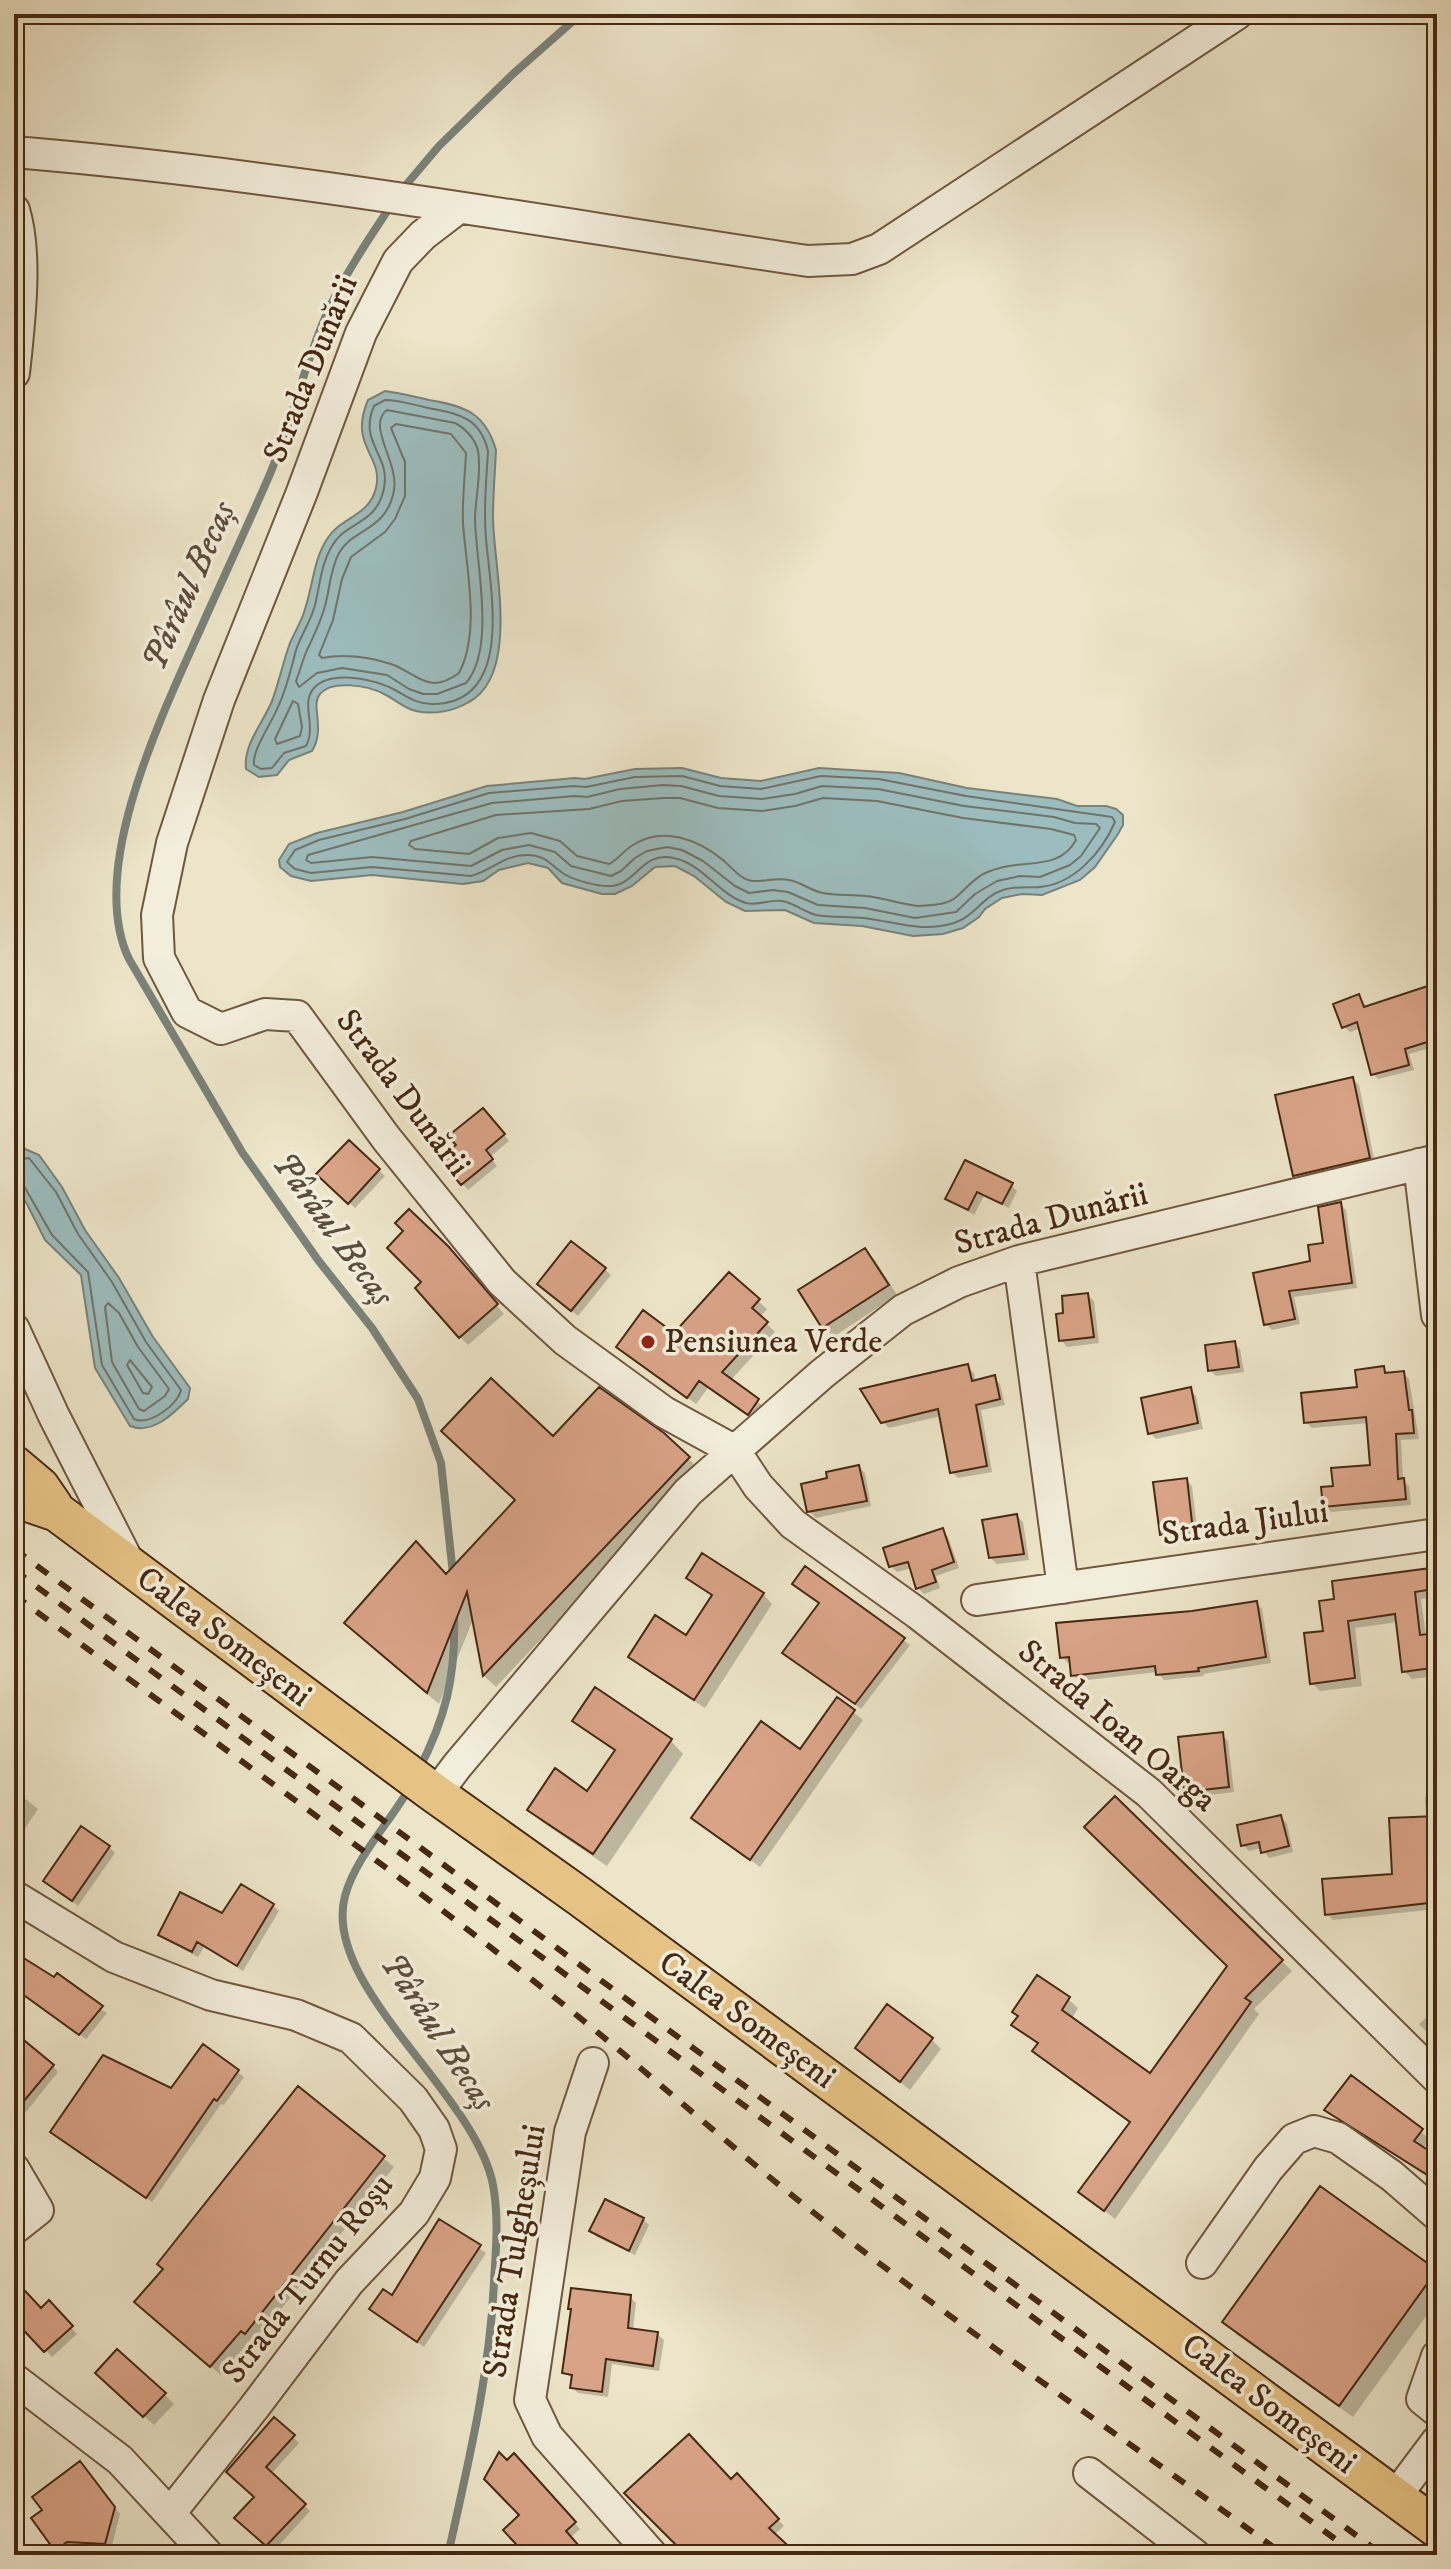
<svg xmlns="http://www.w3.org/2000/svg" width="1451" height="2569" viewBox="0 0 1451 2569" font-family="'IM FELL DW Pica',serif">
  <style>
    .water { fill: #9cbdbf; stroke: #7a8279; stroke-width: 2 }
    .shadow { fill: #0003 }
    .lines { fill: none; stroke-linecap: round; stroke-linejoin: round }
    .shore { stroke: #727368; stroke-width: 2 }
    .stream { stroke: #7a8279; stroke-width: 8 }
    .building { fill: #d9a387; stroke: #472911; stroke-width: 2 }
    .minor-casing { stroke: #70583f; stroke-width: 34 }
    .major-casing { stroke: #472911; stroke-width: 42 }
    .minor { stroke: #f3eedc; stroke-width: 30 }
    .major { stroke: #e6c284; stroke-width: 38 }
    .rail { stroke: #472911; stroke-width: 6; stroke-dasharray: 14 14; stroke-linecap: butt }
    .poi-dot { fill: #8f2418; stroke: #f3eedc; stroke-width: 3 }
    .labels { text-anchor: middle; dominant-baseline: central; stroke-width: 7; stroke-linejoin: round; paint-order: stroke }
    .street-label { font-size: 34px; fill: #472911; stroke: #f3eedc }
    .poi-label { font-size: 34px; fill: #472911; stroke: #f3eedc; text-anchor: start }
    .water-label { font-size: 36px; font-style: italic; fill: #5c4e3c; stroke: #f3eedc }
  </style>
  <rect width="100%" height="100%" fill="#ede5c9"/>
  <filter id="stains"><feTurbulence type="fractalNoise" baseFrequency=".0025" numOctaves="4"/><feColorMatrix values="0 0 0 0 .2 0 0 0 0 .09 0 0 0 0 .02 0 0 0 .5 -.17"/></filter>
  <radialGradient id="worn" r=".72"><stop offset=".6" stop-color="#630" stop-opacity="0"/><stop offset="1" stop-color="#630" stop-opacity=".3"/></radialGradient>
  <path class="water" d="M385 391C400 393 415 397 429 400 464 406 485 412 496 450 495 472 493 495 493 517 493 564 521 674 469 702 454 711 434 715 416 711 403 708 395 699 384 694 369 686 332 679 320 694 310 705 326 728 312 751L289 760 277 775 259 777 246 769C243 745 263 723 272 701 279 682 283 662 290 643 295 631 302 621 305 609 313 586 313 561 327 539 340 517 369 517 376 488 384 455 348 447 368 400Z
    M682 768 721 778 761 781 819 768 899 773 967 788 1057 799 1077 806H1106L1116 809 1123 815V825L1118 834 1095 867 1080 880 1042 895 1022 894 1002 898 985 909 979 917 963 928 943 934 913 936 862 926 814 923 785 910 745 911 726 902 694 876 675 866 655 867 632 886 615 894H602L562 883 548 868 528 863 499 870 483 881 463 884 372 875 311 881 291 876 280 867 279 860 289 844 317 833 403 812 487 786 575 778 585 779 635 769Z
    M25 1149 39 1155 62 1187 85 1230 119 1278 153 1337 190 1388 188 1399C173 1414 152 1435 130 1426L95 1368 81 1275 45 1240 27 1204 15 1187 14 1153Z"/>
  <path class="shadow" d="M1437 986V1046L1409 1054 1414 1070 1378 1079 1373 1074 1361 1028 1350 1032 1344 1027 1359 996 1367 1008Z
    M1353 1079 1359 1085 1375 1163 1301 1181 1295 1175Z
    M489 1116 509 1141 490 1157 497 1166 468 1190 442 1159Z
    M349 1142 385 1176 355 1208 319 1174Z
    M965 1162 1011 1185 1017 1191 1009 1208 984 1196 974 1215 947 1198Z
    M1340 1204 1346 1210 1357 1288 1294 1297 1300 1324 1272 1330 1266 1324 1256 1274 1312 1262 1326 1245Z
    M865 1251 875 1260 897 1295 833 1337 824 1327 801 1291Z
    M456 1257 504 1314 468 1345 460 1337Z
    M605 1269 611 1275 578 1316 545 1290Z
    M1087 1295 1094 1301 1099 1343 1067 1347 1061 1340 1066 1315Z
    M758 1301 767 1309 760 1317 775 1332 730 1381 767 1409 757 1422 708 1388 696 1404 627 1355Z
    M1234 1343 1240 1349 1244 1372 1216 1376 1210 1370Z
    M968 1367 974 1373 976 1382 994 1378 1000 1384 1005 1405 981 1410 992 1472 958 1478 952 1472 941 1416 889 1428 883 1422Z
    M1384 1368 1390 1374 1403 1373 1409 1379 1419 1439 1401 1440 1403 1480 1409 1486 1411 1505 1331 1512 1325 1506 1335 1487 1372 1466 1369 1423 1312 1428 1306 1422 1359 1389Z
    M1190 1390 1196 1396 1203 1429 1156 1439 1150 1433Z
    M663 1434 700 1470 496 1687 484 1676 474 1617 439 1704 358 1635 446 1576 517 1501 553 1439Z
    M859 1467 865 1473 871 1506 816 1518 810 1512 804 1485 829 1480Z
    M1186 1480 1192 1486 1198 1536 1167 1540 1161 1534Z
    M1017 1516 1023 1522 1029 1560 997 1564 991 1558Z
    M942 1531 948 1537 959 1568 936 1576 940 1588 924 1594 918 1588 912 1568 897 1572 891 1566Z
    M805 1569 910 1645 861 1709 791 1658 821 1604Z
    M1430 1570 1437 1578V1597L1421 1599 1426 1636 1435 1644 1437 1676 1412 1679 1404 1671 1398 1622 1355 1628 1362 1686 1320 1691 1312 1683 1336 1601Z
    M689 1578 763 1594 772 1604 705 1708 640 1666 631 1656 687 1638 713 1597Z
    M1256 1603 1262 1609 1271 1663 1203 1674 1204 1676 1164 1680 1157 1672 1079 1681 1073 1675 1072 1663H1068L1062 1657 1192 1613Z
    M837 1699 863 1720 760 1867 694 1818 800 1752Z
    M575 1720 671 1741 683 1754 607 1866 542 1822 530 1809 588 1793 616 1752 588 1733Z
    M1222 1735 1228 1741 1234 1792 1192 1797 1186 1791Z
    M14 1790 38 1809 14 1845Z
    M1425 1797H1437V1909L1333 1920 1327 1914 1394 1876 1426 1818Z
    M1115 1799 1292 1971 1254 2009 1259 2014 1115 2219 1081 2192 1131 2123 1045 2060 1039 2045 1014 2025 1068 1999 1078 2008 1071 2020 1150 2076 1229 1966Z
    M1281 1817 1287 1824 1293 1852 1269 1858 1262 1848 1249 1851 1243 1845Z
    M109 1847 115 1853 78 1906 45 1881Z
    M273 1905 279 1911 243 1971 204 1947 198 1957 166 1940 160 1934Z
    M14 1954 107 2013 86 2039 14 1987Z
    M1437 2008V2043L1419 2024Z
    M931 2039 941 2049 910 2090 857 2048Z
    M203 2047 244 2077 224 2105 221 2104 152 2202 58 2137 172 2091Z
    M14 2050 53 2066 58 2072 26 2112 14 2103Z
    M1351 2078 1430 2139 1423 2149 1437 2158V2183L1336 2118 1327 2110Z
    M298 2088 394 2167 255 2342 251 2339 221 2375 146 2311 165 2269Z
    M1321 2189 1437 2273V2301L1353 2417 1237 2335 1225 2322Z
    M643 2219 649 2225 635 2255 597 2237 591 2231Z
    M440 2222 486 2253 424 2347 377 2315 392 2298Z
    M14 2281 41 2310 49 2303 77 2334 52 2357 16 2319 14 2321Z
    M630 2297 636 2303 633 2330 657 2334 664 2340 659 2371 612 2364 608 2397 578 2393 572 2387 573 2379 564 2372 572 2311 570 2308Z
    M107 2382 164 2394 174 2404 154 2425Z
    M293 2437 299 2443 271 2474 310 2511 274 2551 237 2518 256 2497 234 2478Z
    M520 2461 580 2529 570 2538 585 2555H517L523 2549 522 2515 507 2462Z
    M86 2469 120 2514 111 2549 74 2547 63 2555 57 2549Z
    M756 2496 784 2526 774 2535 795 2555H692Z
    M617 2545 626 2555H605Z"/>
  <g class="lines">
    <path class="shore" d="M385 400C398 400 411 404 424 407 455 414 479 414 488 451 486 483 483 517 487 549 492 599 511 702 434 704 412 705 402 691 384 685 365 678 329 671 314 688 300 704 317 725 306 746L284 753 272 768 261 769 254 765C252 750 271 724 277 709 286 691 291 670 296 650 301 635 311 621 315 605 320 585 321 564 332 546 346 521 377 525 384 488 391 455 358 443 374 406Z
      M387 410 455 423C465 428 476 440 478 451 482 473 475 498 475 520 476 564 496 648 466 683L437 694H423L409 689 387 675 342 668 317 673 299 687 296 681C301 669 303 657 309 646 315 633 321 621 325 606 330 588 330 570 339 553 353 528 387 531 394 490 399 462 366 426 387 410Z
      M396 424 451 434 466 453C465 476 462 500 463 523 466 569 481 631 459 673 428 696 417 673 391 664 369 657 344 654 322 658L319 655 333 620 342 579 351 557 385 532 395 519 405 496V462L391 428Z
      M293 701 298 704 302 727 300 736 277 744 275 739Z
      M682 776 720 786 761 789 821 776 879 779 966 796 1112 817 1115 822C1102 852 1074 884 1040 887 1027 888 1016 886 1003 890 983 896 974 917 954 923 921 933 897 922 864 918 849 916 832 918 816 915 804 912 794 903 782 901 770 899 758 906 746 903 719 895 703 864 674 858 641 851 637 884 611 886 598 887 574 880 564 874 551 865 546 855 527 855 503 855 492 871 471 876L372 867 311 873 295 869 287 862 295 850 319 840 405 819 489 793 574 786 586 787 635 777Z
      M663 785 681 786 719 796 762 799 795 794 822 786 878 789 964 806 1054 817 1075 823 1096 824 1100 828 1081 856 1070 865 1040 877 1020 876 997 881 975 894 956 912 915 918 865 908 818 905 788 892 773 890 749 893 735 886 703 861 682 850 667 847 647 851 635 858 621 871 611 876 571 866 555 852 529 845 502 850 471 866 372 857 311 863 306 860 308 855 492 803 574 796 587 797 620 789Z
      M664 798H680L718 808 762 811 795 806 823 798 877 801 963 818 1051 829 1074 835 1076 840C1060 870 1027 860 1000 868 975 874 972 884 955 898 946 905 931 905 920 906 908 906 880 897 866 896 852 894 837 896 823 893 811 891 801 882 789 880 776 877 765 882 753 881 741 880 731 867 723 860 697 839 663 826 633 845 624 850 619 859 609 864L577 856 560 841 531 833 498 838 469 854 415 849 409 845 411 841 496 815 589 809 622 801Z
      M14 1160 29 1158 56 1192 78 1234 112 1282 146 1342 181 1390C178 1405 149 1426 134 1419L102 1365 88 1272 52 1235 24 1186 14 1182
      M108 1303 119 1313 138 1347 169 1389 165 1396 144 1411 139 1409 112 1362 105 1307Z
      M130 1360 152 1387 148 1394 143 1393 127 1365Z"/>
    <path class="stream" d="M400 192 439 146 514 73 581 14
      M392 204C370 237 343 277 327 313 304 365 292 421 270 474 250 520 229 566 208 612 170 699 84 865 129 959L242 1152 318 1260 372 1328 418 1399 441 1463 453 1574
      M418 1771C446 1718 456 1675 454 1616
      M410 1787C391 1821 355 1858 345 1896 321 1986 475 2092 493 2185 499 2217 496 2249 494 2281 490 2374 468 2464 448 2555"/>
  </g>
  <path class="building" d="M1437 983V1039L1405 1049 1409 1065 1371 1075 1357 1022 1342 1028 1333 1004 1359 994 1364 1007Z
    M1353 1077 1370 1158 1293 1176 1275 1095Z
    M483 1108 505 1134 486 1150 493 1159 461 1185 439 1159 456 1145 448 1136Z
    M349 1140 380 1169 348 1204 316 1174Z
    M965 1160 1013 1183 1002 1204 977 1192 968 1210 945 1199Z
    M1341 1202 1352 1283 1289 1291 1295 1319 1264 1325 1253 1273 1310 1261 1308 1245 1323 1243 1318 1207Z
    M409 1209 448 1246 498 1304 459 1338 415 1288 421 1282 387 1248 403 1231 395 1223Z
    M571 1241 606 1268 571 1311 537 1284Z
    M865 1248 889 1285 822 1328 798 1290Z
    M729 1272 760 1299 752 1308 768 1322 722 1372 759 1399 748 1415 699 1381 687 1398 616 1347 643 1310 674 1333Z
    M1088 1293 1094 1337 1059 1341 1056 1314 1063 1313 1062 1296Z
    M1235 1341 1239 1367 1208 1371 1205 1345Z
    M968 1364 972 1381 995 1375 1000 1399 976 1405 987 1466 950 1473 938 1409 881 1423 860 1389Z
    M1384 1366 1385 1373 1404 1371 1409 1410H1412L1414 1433 1396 1434 1398 1479 1404 1478 1406 1499 1323 1507 1321 1487 1333 1486 1331 1468 1370 1465 1366 1417 1304 1423 1301 1393 1357 1387 1355 1370Z
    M491 1378 553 1436 599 1387 664 1433 690 1457 483 1676 467 1592 427 1693 344 1623 416 1541 446 1574 515 1500 441 1431Z
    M1191 1387 1198 1423 1148 1434 1141 1398Z
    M859 1465 867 1501 807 1512 801 1484 827 1478 826 1472Z
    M1187 1478 1193 1531 1160 1535 1153 1482Z
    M1017 1514 1024 1554 989 1558 982 1520Z
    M943 1528 954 1562 932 1570 936 1582 916 1589 908 1562 889 1567 883 1548Z
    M702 1553 764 1593 694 1700 628 1657 655 1615 686 1635 712 1595 686 1578Z
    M805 1566 905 1638 855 1704 782 1653 819 1603 792 1584Z
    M1431 1568 1433 1589 1415 1592 1420 1635 1428 1634 1432 1668 1402 1672 1395 1614 1348 1621 1355 1678 1310 1684 1304 1633 1323 1631 1319 1601 1334 1599 1332 1581Z
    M1257 1601 1266 1657 1198 1668 1199 1671 1156 1675 1155 1666 1071 1676 1069 1657 1060 1658 1056 1623 1192 1611Z
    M595 1687 672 1739 593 1854 527 1810 555 1768 587 1791 615 1750 572 1721Z
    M837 1697 855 1710 750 1860 691 1818 761 1721 800 1749Z
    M1223 1732 1229 1787 1184 1792 1178 1737Z
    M1115 1796 1283 1960 1245 1998 1251 2002 1104 2211 1078 2192 1130 2122 1032 2051 1038 2043 1011 2025 1018 2016 1012 2012 1037 1975 1070 1997 1062 2010 1150 2073 1227 1966 1084 1827Z
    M1281 1815 1289 1846 1261 1853 1259 1842 1241 1846 1237 1825Z
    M1437 1816V1902L1325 1915 1322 1879 1392 1874 1389 1818Z
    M81 1826 110 1846 72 1901 43 1881Z
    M241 1884 274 1904 237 1966 197 1942 192 1952 158 1935 180 1892 222 1913Z
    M14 1952 54 1977 57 1973 103 2006 79 2035 14 1988Z
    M887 2004 933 2038 900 2082 855 2048Z
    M14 2032 54 2065 14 2113Z
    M203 2044 239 2070 217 2101 214 2099 146 2198 50 2132 103 2055 171 2088Z
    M1351 2075 1423 2129 1414 2141 1437 2156V2181L1324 2110Z
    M298 2086 385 2156 245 2334 241 2331 210 2367 134 2302 163 2269 157 2264Z
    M1320 2186 1437 2270 1339 2406 1222 2322Z
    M605 2199 644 2218 629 2251 589 2231Z
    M439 2219 481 2245 417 2342 369 2309 383 2289 392 2295Z
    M14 2279 41 2308 49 2300 73 2326 44 2352 14 2320Z
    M571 2288 631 2295 628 2328 658 2332 653 2366 606 2359 602 2392 570 2388 572 2375 562 2373 571 2309H568Z
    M117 2349 166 2393 143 2417 95 2373Z
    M274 2417 295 2435 266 2467 306 2504 266 2546 234 2518 254 2497 226 2472Z
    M689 2434 731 2479 737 2473 779 2519 769 2528 798 2555H686L624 2493Z
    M499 2452 507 2460 514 2453 576 2522 566 2531 587 2555H526L503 2530 519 2515 484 2479Z
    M80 2461 115 2507 105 2544 67 2542 55 2551 31 2518 42 2510 32 2497Z"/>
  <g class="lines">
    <g class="minor-casing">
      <path id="minor" d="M14 152C280 174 544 222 808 261L852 259 879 249 1237 14
        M457 209 423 235 398 261 361 333 302 492 219 700 172 843 157 915 159 958 187 1012 221 1029 265 1014 297 1016 386 1138 502 1282 565 1340 664 1412 735 1451 758 1486 793 1524 917 1613 1149 1793 1437 2078
        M14 210C28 255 19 326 14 373
        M1419 1164 1437 1315
        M1019 1261 1063 1588
        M14 1329 54 1416 128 1561
        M977 1600 1437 1534
        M436 1794 457 1766 688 1492 822 1374 903 1310 959 1282 1019 1261 1437 1160
        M14 1896 114 1957 211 1995 296 2015 351 2038 413 2099 434 2129 441 2149 435 2178 414 2213 349 2282 253 2409 171 2512
        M593 2063 570 2132 530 2400 547 2436 652 2555
        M14 2169 38 2210 14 2229
        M1202 2263 1268 2169 1294 2139 1314 2131 1338 2138 1392 2176 1437 2215
        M1437 2356 1422 2399 1437 2411
        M14 2379 120 2460 208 2555
        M1089 2473 1195 2555
        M1395 2497 1437 2441"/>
    </g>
    <g class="major-casing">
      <path id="major" d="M14 1465 40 1487 53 1506
        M14 1495 22 1500 57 1512 430 1790 579 1896 1437 2528"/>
    </g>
    <use href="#minor" class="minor"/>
    <use href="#major" class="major"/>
    <path class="rail" d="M14 1549 1383 2555
      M14 1570 1357 2555
      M14 1595C196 1729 382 1860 559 2001 647 2071 730 2147 818 2216 969 2335 1129 2441 1284 2555"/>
  </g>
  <circle class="poi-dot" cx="648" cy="1342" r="8"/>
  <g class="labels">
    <g class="street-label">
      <text transform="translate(311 369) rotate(-68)">Strada Dunării</text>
      <text transform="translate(403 1093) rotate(53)">Strada Dunării</text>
      <text transform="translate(1051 1219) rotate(-15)">Strada Dunării</text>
      <text transform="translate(1245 1523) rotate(-8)">Strada Jiului</text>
      <text transform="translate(224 1637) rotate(37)">Calea Someșeni</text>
      <text transform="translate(1117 1726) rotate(40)">Strada Ioan Oarga</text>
      <text transform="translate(747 2020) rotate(36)">Calea Someșeni</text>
      <text transform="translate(515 2251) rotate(-81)">Strada Tulgheșului</text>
      <text transform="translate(308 2279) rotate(-52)">Strada Turnu Roșu</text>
      <text transform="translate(1269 2404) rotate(37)">Calea Someșeni</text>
    </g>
    <g class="poi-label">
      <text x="664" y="1342">Pensiunea Verde</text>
    </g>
    <g class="water-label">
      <text transform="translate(189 586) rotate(-66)">Pârâul Becaș</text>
      <text transform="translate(333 1229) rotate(54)">Pârâul Becaș</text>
      <text transform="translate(438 2032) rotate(57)">Pârâul Becaș</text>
    </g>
  </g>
  <rect width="1451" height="2569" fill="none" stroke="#ede5c9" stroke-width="48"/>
  <rect x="16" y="16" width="1419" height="2537" fill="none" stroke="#472911" stroke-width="4"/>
  <rect x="24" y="24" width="1403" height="2521" fill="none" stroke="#472911" stroke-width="2"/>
  <rect width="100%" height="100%" filter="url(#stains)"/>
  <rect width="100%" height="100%" fill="url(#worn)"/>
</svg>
